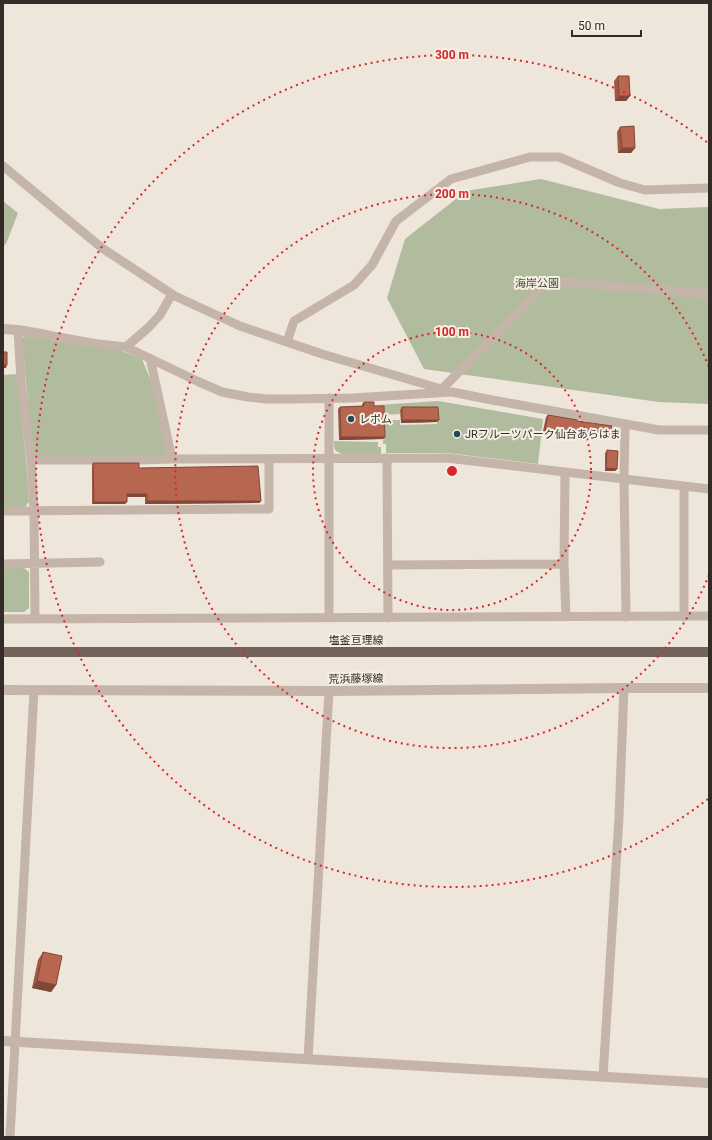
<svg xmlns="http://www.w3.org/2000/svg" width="712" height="1140" viewBox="0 0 712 1140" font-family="Roboto,'Noto Sans JP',sans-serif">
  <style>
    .green { fill: #b1bb9d }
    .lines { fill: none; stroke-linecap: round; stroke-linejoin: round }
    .minor { stroke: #c5b5a8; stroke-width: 9 }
    .tertiary { stroke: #c5b5a8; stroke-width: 10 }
    .primary { stroke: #73625a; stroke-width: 10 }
    .wall { fill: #9d5944 }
    .shaded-wall { fill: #804837 }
    .building { fill: #b7674f; stroke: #804837 }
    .ring { fill: none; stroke: #d62828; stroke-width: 2; stroke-dasharray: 2 4 }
    .poi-dot { fill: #224c4f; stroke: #f6efe6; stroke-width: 1.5 }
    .labels { text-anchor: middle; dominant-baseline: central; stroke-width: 4; stroke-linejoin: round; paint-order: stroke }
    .park-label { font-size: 11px; fill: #434e2e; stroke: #f6efe6 }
    .poi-label { font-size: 11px; fill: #322b27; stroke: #f6efe6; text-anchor: start }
    .street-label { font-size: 11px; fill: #322b27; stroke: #f6efe6 }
    .centre { fill: #d62828; stroke: #f6efe6; stroke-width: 2 }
    .ring-label { font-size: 12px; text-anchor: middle; font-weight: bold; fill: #d62828; stroke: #f6efe6; stroke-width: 4; stroke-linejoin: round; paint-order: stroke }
  </style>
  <rect width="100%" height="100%" fill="#eee5db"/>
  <path class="green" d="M541 179 659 209 709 207V404L659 402 424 369 387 298 405 239 466 191Z
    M3 201 18 213 6 244 3 246Z
    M24 336 120 350 142 359 150 379 168 453 164 458H37L33 454 22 340Z
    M17 374 26 459 29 502 24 508H3V375Z
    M438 401 543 419 538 464 447 453H386V444H383L384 420H400V425L437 424 438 408 400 409V414L383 415 377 408V405Z
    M334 441 378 442V447H381V454H342C334 451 334 449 334 441Z
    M3 568H24L29 572V608L24 612H3Z"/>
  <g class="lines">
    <path class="minor" d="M3 166 102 248 175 296 240 326 322 354 445 390
      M18 330 21 380 31 460 34 510 35 619
      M47 335 98 344 126 347 199 382 222 392 248 397 267 399H293L352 398 452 392 492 400 659 430H709
      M287 342 294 321 354 285 372 265 396 221 451 179 530 157H559L620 183 645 190 709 188
      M126 347 149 327 160 315 172 294
      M150 358 172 459
      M442 389 548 281 709 294
      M625 424 624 479 626 617
      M387 458 388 618
      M31 460H138L172 459 447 458 709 489
      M565 473 564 564 566 617
      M3 511 269 509V459
      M3 564 100 562
      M388 565 564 564
      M684 617V486
      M329 618V398
      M3 619 709 616
      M308 1059 329 691
      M603 1077 619 817 624 688
      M10 1137 34 690"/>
    <path class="tertiary" d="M3 329 18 330 47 335
      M3 690 329 691 624 688H709
      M3 1041 709 1083"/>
    <path class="primary" d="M3 652H709"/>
  </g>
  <path class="wall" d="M618 76 630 96 626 101H615L614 81Z
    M620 127 635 148 631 153H618L617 132Z
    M364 402 374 406 385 437 383 439 339 440 338 409 340 407 362 406V404Z
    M402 407 437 422 401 423 400 410Z
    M548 415 577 421 608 438 574 434 573 436 543 431 546 417Z
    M607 450 617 469 615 471H605V453Z
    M93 463 139 468 261 501 259 503 145 504V497H127L125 504H92V466Z
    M43 952 56 985 51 992 32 988 38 960Z"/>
  <path class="shaded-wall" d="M619 96H630L626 101H615Z
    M622 148H635L631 153H618Z
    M3 365H7L6 368H3Z
    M402 420H439L437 422 401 423Z
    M545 429 574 434 573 436 543 431Z
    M575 431 610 436 608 438 573 434Z
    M341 437H385L383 439 339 440Z
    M606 468 617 469 615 471H605Z
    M127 494H147L145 497H125Z
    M147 501H261L259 503 145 504Z
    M94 502H127L125 504H92Z
    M37 981 56 985 51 992 32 988Z"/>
  <path class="building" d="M618 76H629L630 96H619Z
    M634 126 635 148H622L620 127Z
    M3 352H7V365H3Z
    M364 402H374V406H384L385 437H341L340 407 364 406Z
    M402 407H438L439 420H402Z
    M548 415 577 420V421L612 426 610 436 575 431 574 434 545 429Z
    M607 450 618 451 617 469 606 468Z
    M93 463H139V468L258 466 261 501H147V494H127V502H94Z
    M43 952 62 956 56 985 37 981Z"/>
  <g class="ring">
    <circle cx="452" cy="471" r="139"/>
    <path d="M709 575A277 277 0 1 1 709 367"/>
    <path d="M708 799A416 416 0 1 1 708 143"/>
  </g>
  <g class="poi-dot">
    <circle cx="351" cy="419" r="4"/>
    <circle cx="457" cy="434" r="4"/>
  </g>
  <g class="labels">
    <g class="park-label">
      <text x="537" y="283">海岸公園</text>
    </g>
    <g class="poi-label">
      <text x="359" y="419">レポム</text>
      <text x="465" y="434">JRフルーツパーク仙台あらはま</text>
    </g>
    <g class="street-label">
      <text x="356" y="640">塩釜亘理線</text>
      <text transform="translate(356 679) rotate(-1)">荒浜藤塚線</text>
    </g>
  </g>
  <circle cx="452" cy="471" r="6" class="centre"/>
  <g class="ring-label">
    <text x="452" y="59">300 m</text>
    <text x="452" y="198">200 m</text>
    <text x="452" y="336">100 m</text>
  </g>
  <rect width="712" height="1140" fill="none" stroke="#322b27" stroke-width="8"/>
  <path d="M572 30v6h69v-6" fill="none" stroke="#322b27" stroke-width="2"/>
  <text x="578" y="30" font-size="12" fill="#322b27" stroke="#f6efe6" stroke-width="3" paint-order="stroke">50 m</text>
</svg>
